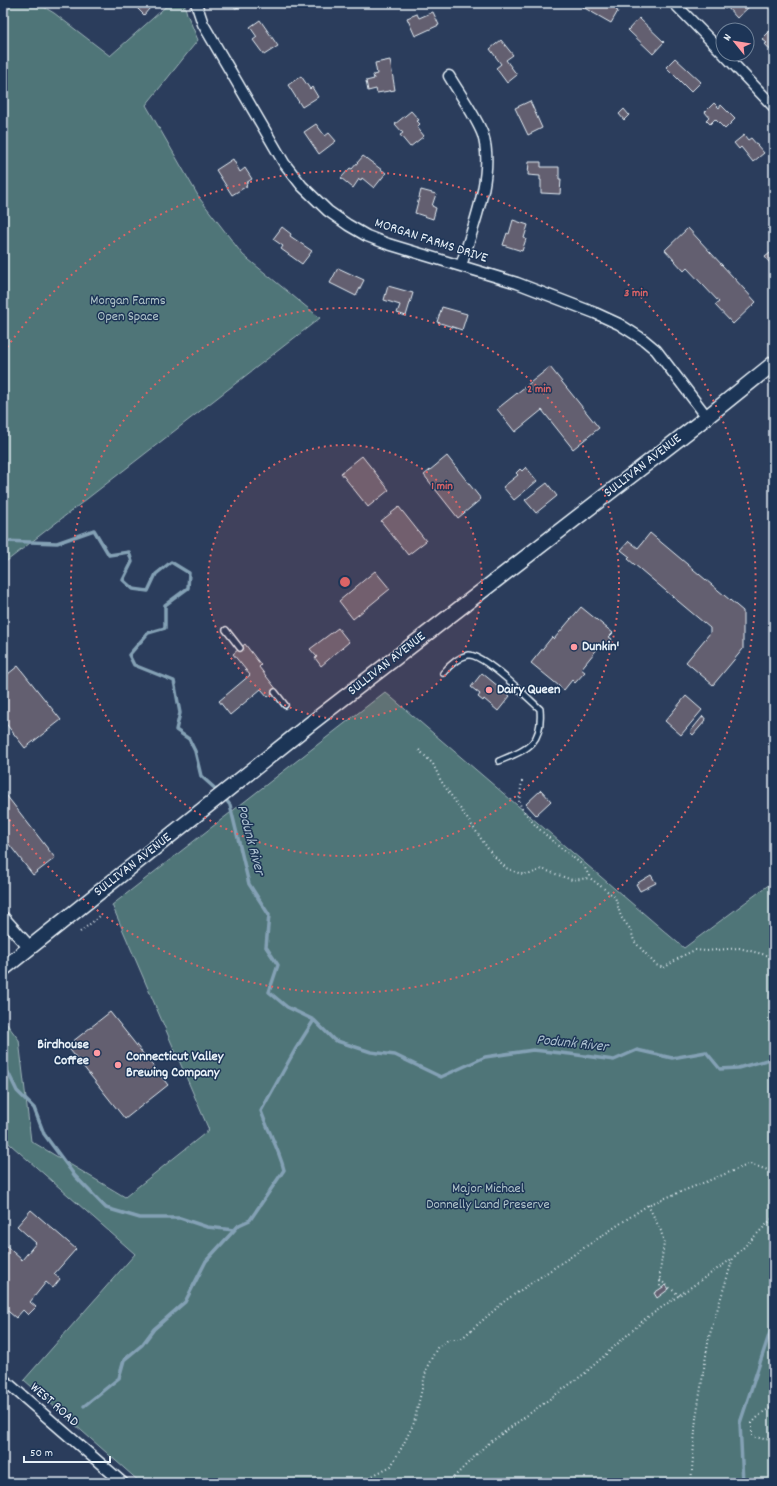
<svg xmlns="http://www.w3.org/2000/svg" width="777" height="1486" viewBox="0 0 777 1486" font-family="Dekko,sans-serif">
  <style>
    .green { fill: #4f7578; stroke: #9cb3b8 }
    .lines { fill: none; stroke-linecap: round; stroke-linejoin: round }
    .stream { stroke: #84a1b5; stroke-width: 3.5 }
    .building { fill: #635f6f; stroke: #e8f1f8 }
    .service-casing { stroke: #e8f1f8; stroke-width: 8 }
    .minor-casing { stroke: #e8f1f8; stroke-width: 13 }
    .tertiary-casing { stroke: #e8f1f8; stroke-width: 15 }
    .secondary-casing { stroke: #e8f1f8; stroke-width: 17 }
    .path { stroke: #e8f1f8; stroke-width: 2; stroke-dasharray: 1 3; stroke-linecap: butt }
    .service { stroke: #1d3557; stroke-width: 5 }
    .minor { stroke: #1d3557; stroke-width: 10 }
    .tertiary { stroke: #1d3557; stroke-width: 12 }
    .secondary { stroke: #1d3557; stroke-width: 14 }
    .ring { fill: none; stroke: #db6466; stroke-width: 2; stroke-dasharray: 2 4 }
    .poi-dot { fill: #ff9aa2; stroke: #1d3557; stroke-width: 1.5 }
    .labels { text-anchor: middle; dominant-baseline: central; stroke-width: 3; stroke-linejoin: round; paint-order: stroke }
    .street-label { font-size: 14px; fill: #e8f1f8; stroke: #1d3557 }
    .park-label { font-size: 14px; fill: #b2c6cb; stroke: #1d3557 }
    .poi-label { font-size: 14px; font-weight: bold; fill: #e8f1f8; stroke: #1d3557; text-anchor: start }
    .water-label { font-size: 15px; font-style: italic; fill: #aec2d1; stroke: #1d3557 }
    .centre { fill: #db6466; stroke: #1d3557; stroke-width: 2 }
    .ring-label { font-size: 12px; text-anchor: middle; font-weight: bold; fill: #db6466; stroke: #1d3557; stroke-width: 3; stroke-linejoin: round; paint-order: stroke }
  </style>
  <rect width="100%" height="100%" fill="#2b3d5c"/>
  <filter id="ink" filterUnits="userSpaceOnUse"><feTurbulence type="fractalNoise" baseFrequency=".025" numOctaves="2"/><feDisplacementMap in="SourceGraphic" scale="8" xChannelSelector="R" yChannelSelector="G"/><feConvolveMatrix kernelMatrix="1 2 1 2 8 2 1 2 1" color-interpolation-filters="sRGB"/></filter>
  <g filter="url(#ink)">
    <path class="green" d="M3 3H37L54 13 110 56 170 3H184L187 14 198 40 146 105 200 199 243 255 320 318 3 564Z
      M385 692 684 948 774 881V1483H141L24 1380 135 1254 3 1138V1019L19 1040 31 1141 125 1197 209 1130 112 905Z"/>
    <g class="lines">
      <path class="stream" d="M3 541 57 543 94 530 109 555 129 552 132 562 123 580 133 589 148 591 156 574 171 562 189 573 188 588 165 605V628L148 633 129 655 134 665 174 681 180 713 176 730 189 739 195 751 201 776 219 792
        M223 796 230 805 249 884 269 915 266 947 278 965 269 992 287 1007 314 1020 334 1040 371 1052 395 1055 441 1077 485 1057 533 1050 570 1054 614 1060 637 1050 672 1058 706 1052 720 1069 738 1068 774 1058
        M3 1062 17 1091 34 1108 44 1134 75 1176 106 1208 140 1218H180L207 1227 234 1230
        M84 1406 119 1378 124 1360 142 1345 154 1329 185 1302 206 1261 239 1225 250 1220 284 1170C279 1149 268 1131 261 1111L295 1050 314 1020
        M743 1483 740 1423 774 1320"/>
    </g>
    <path class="building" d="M132 3H154L144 15Z
      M234 3H249L250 5 235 8Z
      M582 3H608L616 8V10L618 11 611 23 581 6Z
      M719 3H745L749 7 737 18 727 7 725 9Z
      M433 12 439 25 415 36 407 18 417 14 419 18Z
      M639 18 664 42 653 54 628 30Z
      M260 20 278 46 264 55 253 40 257 37 250 27Z
      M772 29 774 30V54L765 44 767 43 762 39Z
      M501 40 513 55 506 60 517 75 507 83 496 68 501 64 490 49Z
      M675 58 701 82 691 92 666 67Z
      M390 60 395 90 377 93 376 89 368 91 366 81 374 79 373 75 377 74 375 63Z
      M301 76 310 89 312 87 318 97 302 107 288 85Z
      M530 101 542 128 528 135 515 108Z
      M714 103 719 108 721 105 735 119 725 129 715 119 710 124 706 120 709 117 705 112Z
      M624 109 629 115 624 120 619 114Z
      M411 111 419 120 417 121 420 124 417 127 424 136 410 147 400 135 403 133 395 124Z
      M316 124 325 136 329 133 336 141 319 154 304 132Z
      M744 135 748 140 751 138 764 153 753 162 741 147 739 149 734 143Z
      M363 156 386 173 374 188 362 178 361 180 359 179 353 188 341 178 350 168 352 169Z
      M233 159 240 172 245 168 252 179 246 183 247 186 232 195 216 170Z
      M529 162H541V167H559V179H561L560 194 541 193V180H540V176L528 175Z
      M421 190 436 194 432 206 436 208 433 219 415 213Z
      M513 220 528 225 524 238 526 239 522 251 503 245 507 233 509 234Z
      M282 227 291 234 290 236 312 251 302 264 281 249 283 246 273 239Z
      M688 228 756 302 733 324 715 305 719 302 687 268 684 271 665 250Z
      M774 250V268L765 257Z
      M338 268 364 280 356 296 330 283Z
      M388 286 413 293 406 316 397 313 400 305 384 300Z
      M442 307 467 314 462 330 437 322Z
      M550 367 599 428 573 449 542 410 515 432 497 409Z
      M362 456 389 490 368 507 341 473Z
      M447 456 481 499 458 518 424 475Z
      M526 467 537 481 514 500 503 487 518 475 516 473 520 469 522 471Z
      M547 483 557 496 536 513 525 500Z
      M399 507 426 541 408 555 381 521Z
      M650 533 743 611V649L713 685 686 662 710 633V628L628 559 630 557 621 550 629 541 638 548Z
      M375 571 390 589 353 619 339 601Z
      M581 607 613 633 609 637 612 639 607 646 603 642 581 669 585 672 575 683 572 680 564 690 531 663 552 637 554 639Z
      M338 628 349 642 321 666 315 658 317 657 310 649Z
      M245 644 261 665 259 667 277 690 268 697 261 689 230 715 219 701 250 675 233 654Z
      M18 666 61 720 25 748 3 720V678Z
      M482 673 510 696 498 711 484 699 483 701 478 697 480 694 471 687Z
      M686 696 702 710 681 735 665 721Z
      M703 716 706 720 693 735 690 732Z
      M541 790 551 801 536 815 526 804Z
      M3 791 55 858 33 875 8 843 3 847Z
      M651 875 656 883 640 891 636 884Z
      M110 1012 168 1085 125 1119 67 1046Z
      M31 1210 76 1249 54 1274 60 1279 53 1288 46 1282 30 1302 36 1307 28 1315 23 1310 16 1318 3 1307V1243L22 1260 36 1243 17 1226Z
      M666 1285 669 1289 657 1298 654 1293Z"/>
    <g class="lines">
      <g class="service-casing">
        <path id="service" d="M226 630 240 648
          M443 673C449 666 458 657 468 655 483 653 528 698 540 709 543 744 528 749 499 761
          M275 692 285 705"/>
      </g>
      <g class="minor-casing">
        <path id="minor" d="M196 3 203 24 284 163 302 186 328 211 348 225 367 236 388 244 517 283 595 313 619 324 644 340 656 350 707 417
          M674 3 723 53
          M724 54 774 107
          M449 76C459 93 477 118 483 135 495 174 472 229 461 266
          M3 1379 123 1483"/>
      </g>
      <g class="tertiary-casing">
        <path id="tertiary" d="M3 918 30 948"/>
      </g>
      <g class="secondary-casing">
        <path id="secondary" d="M3 969 310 724 707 417 774 363"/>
      </g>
      <path class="path" d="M419 750 433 764 441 781 491 853 506 868 521 874H530L542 869 572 880 590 878
        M522 781 519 801 521 807 525 813 536 826 557 845 584 866 590 878 615 897 621 917 631 930 634 941 656 965 664 968 682 956 695 950 706 951 739 948 774 957
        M80 932 100 916
        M648 1205 661 1231 664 1243 660 1272V1287
        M660 1280 680 1296
        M774 1406 762 1413 752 1423V1436L764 1439 774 1437
        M346 1483 368 1478 391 1466 402 1447 414 1423 427 1367 437 1348 449 1339H461L506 1300 648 1205 750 1164 774 1172
        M448 1483 485 1446 584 1374 645 1319 733 1258
        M691 1483 696 1418 709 1337 733 1258 774 1217"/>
      <use href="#service" class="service"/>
      <use href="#minor" class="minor"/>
      <use href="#tertiary" class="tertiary"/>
      <use href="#secondary" class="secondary"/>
    </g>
  </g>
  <circle cx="345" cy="582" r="137" fill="#db6466" fill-opacity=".12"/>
  <g class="ring">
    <circle cx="345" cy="582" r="137"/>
    <circle cx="345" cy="582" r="274"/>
    <path d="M4 352A411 411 0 1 1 4 812"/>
  </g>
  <g class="poi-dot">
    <circle cx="574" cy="647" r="4"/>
    <circle cx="489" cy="690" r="4"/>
    <circle cx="97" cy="1053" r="4"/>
    <circle cx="118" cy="1065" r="4"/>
  </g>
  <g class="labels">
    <g class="street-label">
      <text transform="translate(431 241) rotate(18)">MORGAN FARMS DRIVE</text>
      <text transform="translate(643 466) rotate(-38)">SULLIVAN AVENUE</text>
      <text transform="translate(387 664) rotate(-38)">SULLIVAN AVENUE</text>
      <text transform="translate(133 865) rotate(-38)">SULLIVAN AVENUE</text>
      <text transform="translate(54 1405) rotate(41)">WEST ROAD</text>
    </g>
    <g class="park-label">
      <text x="128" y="301">Morgan Farms<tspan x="128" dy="16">Open Space</tspan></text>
      <text x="488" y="1189">Major Michael<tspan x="488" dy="16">Donnelly Land Preserve</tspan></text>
    </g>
    <g class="poi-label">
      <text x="582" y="647">Dunkin'</text>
      <text x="497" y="690">Dairy Queen</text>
      <text x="89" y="1045" text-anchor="end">Birdhouse<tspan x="89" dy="16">Coffee</tspan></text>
      <text x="126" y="1057">Connecticut Valley<tspan x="126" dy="16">Brewing Company</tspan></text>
    </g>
    <g class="water-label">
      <text transform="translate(250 840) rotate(75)">Podunk River</text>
      <text transform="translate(572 1044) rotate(6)">Podunk River</text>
    </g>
  </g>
  <circle cx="345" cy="582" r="6" class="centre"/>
  <g class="ring-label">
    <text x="636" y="296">3 min</text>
    <text x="539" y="392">2 min</text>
    <text x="442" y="489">1 min</text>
  </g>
  <rect width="777" height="1486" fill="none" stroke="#1d3557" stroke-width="16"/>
  <rect x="8" y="8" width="761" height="1470" fill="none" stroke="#e8f1f8" stroke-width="1.5" filter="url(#ink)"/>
  <g transform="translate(735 42) rotate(300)"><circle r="19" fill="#1d3557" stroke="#6e8097"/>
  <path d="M0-3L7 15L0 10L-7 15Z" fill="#ff9aa2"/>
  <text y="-6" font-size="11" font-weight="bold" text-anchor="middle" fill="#e8f1f8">N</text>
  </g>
  <path d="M24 1456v6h86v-6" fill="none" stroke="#e8f1f8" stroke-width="2"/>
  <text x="30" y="1456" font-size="12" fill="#e8f1f8" stroke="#1d3557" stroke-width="3" paint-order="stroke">50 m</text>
</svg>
